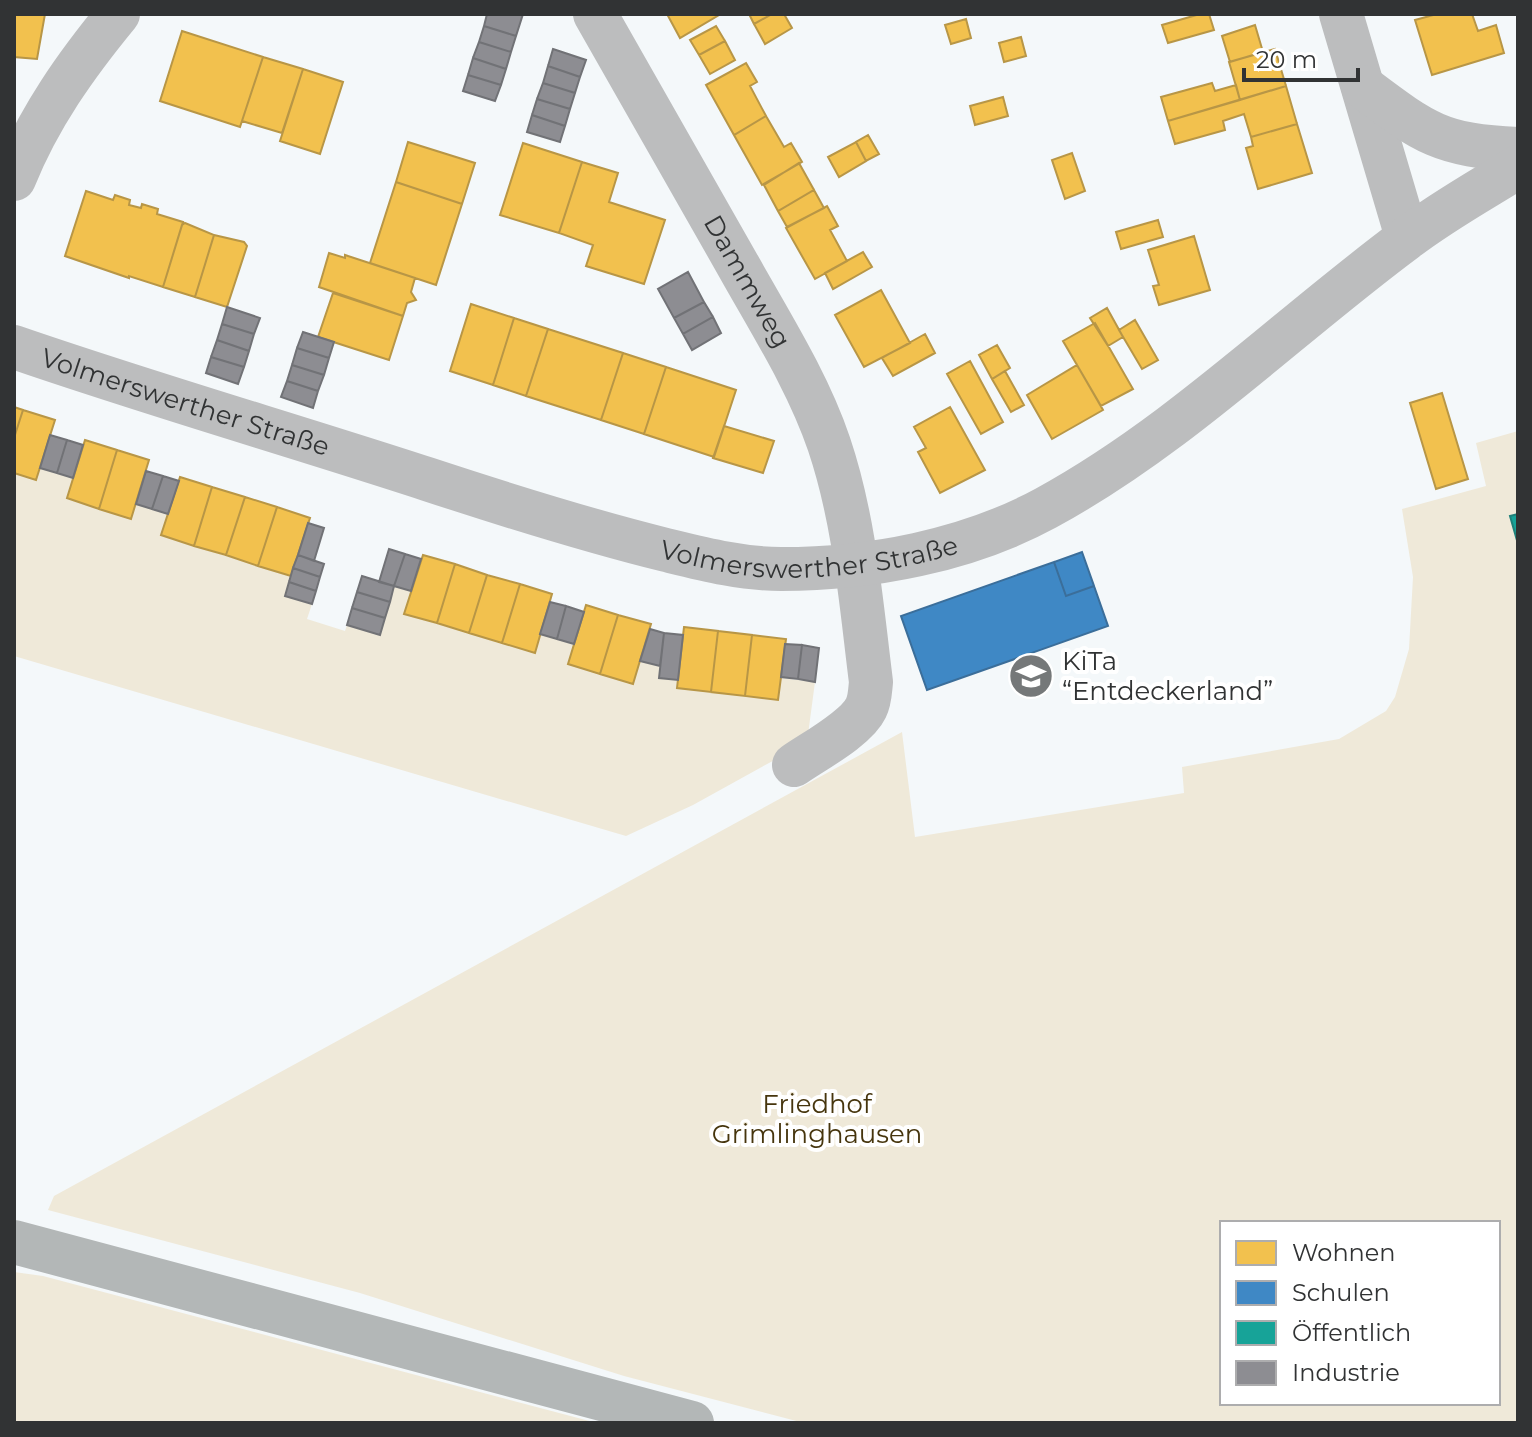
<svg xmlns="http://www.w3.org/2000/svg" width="1532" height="1437" viewBox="0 0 1532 1437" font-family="Montserrat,sans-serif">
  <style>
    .green { fill: #efe9d9; fill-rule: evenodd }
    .homes { fill: #f2c14e; stroke: #b89646; stroke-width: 2 }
    .schools { fill: #3f88c5; stroke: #3b6e9a; stroke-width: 2 }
    .public { fill: #17a398; stroke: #1f817a; stroke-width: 2 }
    .industry { fill: #8d8d92; stroke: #717276; stroke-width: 2 }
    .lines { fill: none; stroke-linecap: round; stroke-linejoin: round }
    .minor { stroke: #bcbdbe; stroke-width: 44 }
    .major { stroke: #b3b7b7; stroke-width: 44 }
    .labels { text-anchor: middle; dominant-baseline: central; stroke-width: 8; stroke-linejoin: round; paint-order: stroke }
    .street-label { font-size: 26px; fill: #313334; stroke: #fff }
    .poi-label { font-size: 26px; fill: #313334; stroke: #fff; text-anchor: start }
    .park-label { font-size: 26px; fill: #46350d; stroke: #fff }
  </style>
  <rect width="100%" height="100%" fill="#f4f8fa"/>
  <path class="green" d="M1518 431V1423H804L624 1376 360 1293 48 1210 54 1196 902 732 915 837 1184 793 1182 767 1339 739 1386 711 1395 697 1409 649 1413 577 1402 509 1486 486 1476 443ZM1222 1223H1498V1403H1222Z
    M40 468 73 478 67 498 130 518 136 504 168 514 194 546 291 576 285 596 312 604 307 619 345 631 347 625 380 635 394 586 411 591 405 614 534 653 540 634 574 644 568 664 632 684 640 661 660 666 659 678 678 680V688L778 700 781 678 815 682 807 742 693 805 626 836 14 656V473L36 479Z
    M14 1272 43 1276 597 1423H14Z"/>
  <path class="homes" d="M14 14H45L37 59 14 57Z
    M667 14H718L719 15 680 38Z
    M749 14H772L754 24Z
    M772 14H784L792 28 765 44 754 24Z
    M1200 14H1209L1214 30 1168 43 1162 25Z
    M1437 14H1472L1478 31 1496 25 1504 53 1432 75 1415 20Z
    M966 19 971 38 951 44 945 25Z
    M1255 25 1263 52 1230 62 1222 36Z
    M716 26 725 41 699 55 690 40Z
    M182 31 263 57 240 127 160 101Z
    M1021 37 1026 56 1004 62 999 43Z
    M725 41 735 60 710 74 699 55Z
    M1275 49 1286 86 1240 100 1229 62Z
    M263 57 303 69 282 133 242 121Z
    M746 63 757 82 750 86 766 116 734 135 706 85Z
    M303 69 343 82 320 154 280 141Z
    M1212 83 1215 91 1236 85 1240 100 1168 121 1161 97Z
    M1286 86 1297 124 1251 137 1244 114 1223 121 1225 130 1175 144 1168 121Z
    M1003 97 1008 116 975 125 970 106Z
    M766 116 784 147 791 143 802 162 762 185 734 135Z
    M1297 124 1312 173 1258 189 1246 148 1253 146 1251 137Z
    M868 135 879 154 866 161 856 142Z
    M408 142 475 163 462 204 396 182Z
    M856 142 866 161 839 177 828 157Z
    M523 143 582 162 559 233 500 215Z
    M1072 153 1085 191 1065 199 1052 160Z
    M582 162 618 173 609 202 665 220 644 284 586 266 593 245 559 233Z
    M799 163 814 190 778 211 764 185Z
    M396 182 462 204 436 285 370 263Z
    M814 190 824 208 787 227 778 211Z
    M86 191 113 200 115 195 130 200 129 205 141 208 142 204 158 209 157 214 183 222 163 287 129 276V278L65 256Z
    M827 206 838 226 830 230 847 261 815 279 786 228Z
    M1158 220 1163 237 1121 249 1116 232Z
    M185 223 214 235 195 297 163 287 182 225Z
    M214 235 244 242 247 246 227 307 195 297Z
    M1194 236 1210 290 1159 305 1153 286 1159 285 1148 250Z
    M863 252 872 267 833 289 825 273Z
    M329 253 345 258V255L415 278 411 292 416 300 407 303 403 316 319 287Z
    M881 290 910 343 864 367 835 315Z
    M333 293 403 316 389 360 318 337Z
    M471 304 514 318 493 385 450 371Z
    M1107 308 1123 337 1108 346 1090 318Z
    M514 318 548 329 526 396 493 385Z
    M1135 320 1158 360 1142 369 1119 330Z
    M1095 323 1133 389 1101 406 1063 341Z
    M548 329 623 353 601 420 526 396Z
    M925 334 935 353 893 376 882 358Z
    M997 345 1010 368 992 379 979 355Z
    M623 353 666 367 644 434 601 420Z
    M970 361 1003 422 981 434 947 374Z
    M1077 365 1103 410 1052 439 1027 395Z
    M666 367 736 390 714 457 644 434Z
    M1005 371 1024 405 1011 412 992 379Z
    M1442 393 1468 479 1436 489 1410 403Z
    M14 407 23 410 14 438Z
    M950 407 985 470 940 493 918 452 926 448 914 427Z
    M23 410 55 420 36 480 14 473V438Z
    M724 426 774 441 763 473 713 458Z
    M85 440 117 450 99 509 67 498Z
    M117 450 149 460 131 519 99 509Z
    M180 477 212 487 194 546 161 535Z
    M212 487 245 497 226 555 194 546Z
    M245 497 277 507 258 566 226 555Z
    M277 507 310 518 291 576 258 566Z
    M423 555 455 564 437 623 404 614Z
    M455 564 487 575 469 633 437 623Z
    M487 575 520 584 502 643 469 633Z
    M520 584 552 594 535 653 502 643Z
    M586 605 618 615 600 674 568 664Z
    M618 615 651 624 633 684 600 674Z
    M684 627 718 631 711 692 677 688Z
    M718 631 752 635 745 696 711 692Z
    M752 635 786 639 778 700 745 696Z"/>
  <path class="schools" d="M1082 552 1094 586 1066 596 1054 562Z
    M1054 562 1066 596 1094 586 1108 626 927 690 901 616Z"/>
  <path class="public" d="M1518 514V544L1510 516Z"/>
  <path class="industry" d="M487 14H523L516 36 484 26Z
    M484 26 516 36 511 52 479 42Z
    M479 42 511 52 506 69 473 58Z
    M553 49 586 60 580 77 548 66Z
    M473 58 506 69 501 85 468 75Z
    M548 66 580 77 575 93 543 83Z
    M468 75 501 85 495 101 463 91Z
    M543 83 575 93 570 109 537 99Z
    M537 99 570 109 565 126 532 115Z
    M532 115 565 126 560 142 527 132Z
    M688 272 704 302 674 318 658 289Z
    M704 302 713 317 683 334 674 318Z
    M227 307 260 318 254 334 222 324Z
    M713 317 721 333 692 350 683 334Z
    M222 324 254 334 249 351 217 340Z
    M303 332 334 342 329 358 297 348Z
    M217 340 249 351 244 367 211 357Z
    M297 348 329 358 324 375 292 365Z
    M211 357 244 367 238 384 206 373Z
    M292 365 324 375 318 391 287 381Z
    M287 381 318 391 313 408 281 397Z
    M50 435 67 440 57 473 40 468Z
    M67 440 83 445 73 478 57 473Z
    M146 471 163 476 152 509 136 504Z
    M163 476 179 481 168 514 152 509Z
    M308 523 324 528 314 561 298 555Z
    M389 549 405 554 394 586 379 582Z
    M405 554 421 559 411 591 394 586Z
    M298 555 324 564 320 577 293 568Z
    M293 568 320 577 316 591 289 582Z
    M362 576 394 586 390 602 357 592Z
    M289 582 316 591 312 604 285 596Z
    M357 592 390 602 385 618 352 608Z
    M550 602 566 606 557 639 540 634Z
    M566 606 584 612 574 644 557 639Z
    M352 608 385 618 380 635 347 625Z
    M650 629 664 633 660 666 640 661Z
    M664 633 683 635 678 680 659 678Z
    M785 644 802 645 798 679 781 677Z
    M802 645 819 648 815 682 798 679Z"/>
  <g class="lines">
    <g class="minor">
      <path id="s1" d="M595 14C643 98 691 182 739 267 771 324 808 382 829 444 855 521 861 603 871 682 870 691 870 700 866 708 856 729 814 751 794 765"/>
      <path d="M1341 14 1407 237"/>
      <path d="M1363 87C1423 132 1440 146 1518 149"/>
      <path d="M14 179C39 117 76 65 118 14"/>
      <path id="s2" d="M14 347C150 394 289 434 427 479 506 505 585 530 666 550 703 559 742 569 781 569 870 569 967 551 1046 508 1178 436 1286 328 1406 239 1441 212 1481 190 1518 167"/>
    </g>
    <path class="major" d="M14 1242 692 1423"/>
  </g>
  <defs>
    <g id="school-disc" transform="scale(2.3)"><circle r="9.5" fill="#757879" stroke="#fff"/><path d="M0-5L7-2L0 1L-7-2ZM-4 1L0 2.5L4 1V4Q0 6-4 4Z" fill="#fff"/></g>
  </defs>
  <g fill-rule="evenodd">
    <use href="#school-disc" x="1031" y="676"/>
  </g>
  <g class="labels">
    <g class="street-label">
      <text stroke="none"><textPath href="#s1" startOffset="308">Dammweg</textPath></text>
      <text stroke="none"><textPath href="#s2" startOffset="180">Volmerswerther Straße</textPath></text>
      <text stroke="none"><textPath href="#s2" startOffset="828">Volmerswerther Straße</textPath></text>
    </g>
    <g class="poi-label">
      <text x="1062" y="661">KiTa<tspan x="1062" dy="30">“Entdeckerland”</tspan></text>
    </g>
    <g class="park-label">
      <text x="817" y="1104">Friedhof<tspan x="817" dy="30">Grimlinghausen</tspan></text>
    </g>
  </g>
  <rect width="1532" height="1437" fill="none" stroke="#313334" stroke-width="32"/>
  <rect x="1220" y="1221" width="280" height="184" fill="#ffffff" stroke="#adadae" stroke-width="2"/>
  <rect x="1236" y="1241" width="40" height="24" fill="#f2c14e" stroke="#adadae" stroke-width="2"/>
  <text x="1292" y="1261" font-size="24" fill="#313334">Wohnen</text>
  <rect x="1236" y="1281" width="40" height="24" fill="#3f88c5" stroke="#adadae" stroke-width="2"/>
  <text x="1292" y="1301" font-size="24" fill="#313334">Schulen</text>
  <rect x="1236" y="1321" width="40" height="24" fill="#17a398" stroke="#adadae" stroke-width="2"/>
  <text x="1292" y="1341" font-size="24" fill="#313334">Öffentlich</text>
  <rect x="1236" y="1361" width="40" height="24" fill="#8d8d92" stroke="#adadae" stroke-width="2"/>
  <text x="1292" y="1381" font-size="24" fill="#313334">Industrie</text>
  <path d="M1244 68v12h114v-12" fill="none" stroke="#313334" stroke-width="4"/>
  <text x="1256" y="68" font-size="24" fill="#313334" stroke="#ffffff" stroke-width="6" paint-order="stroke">20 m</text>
</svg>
